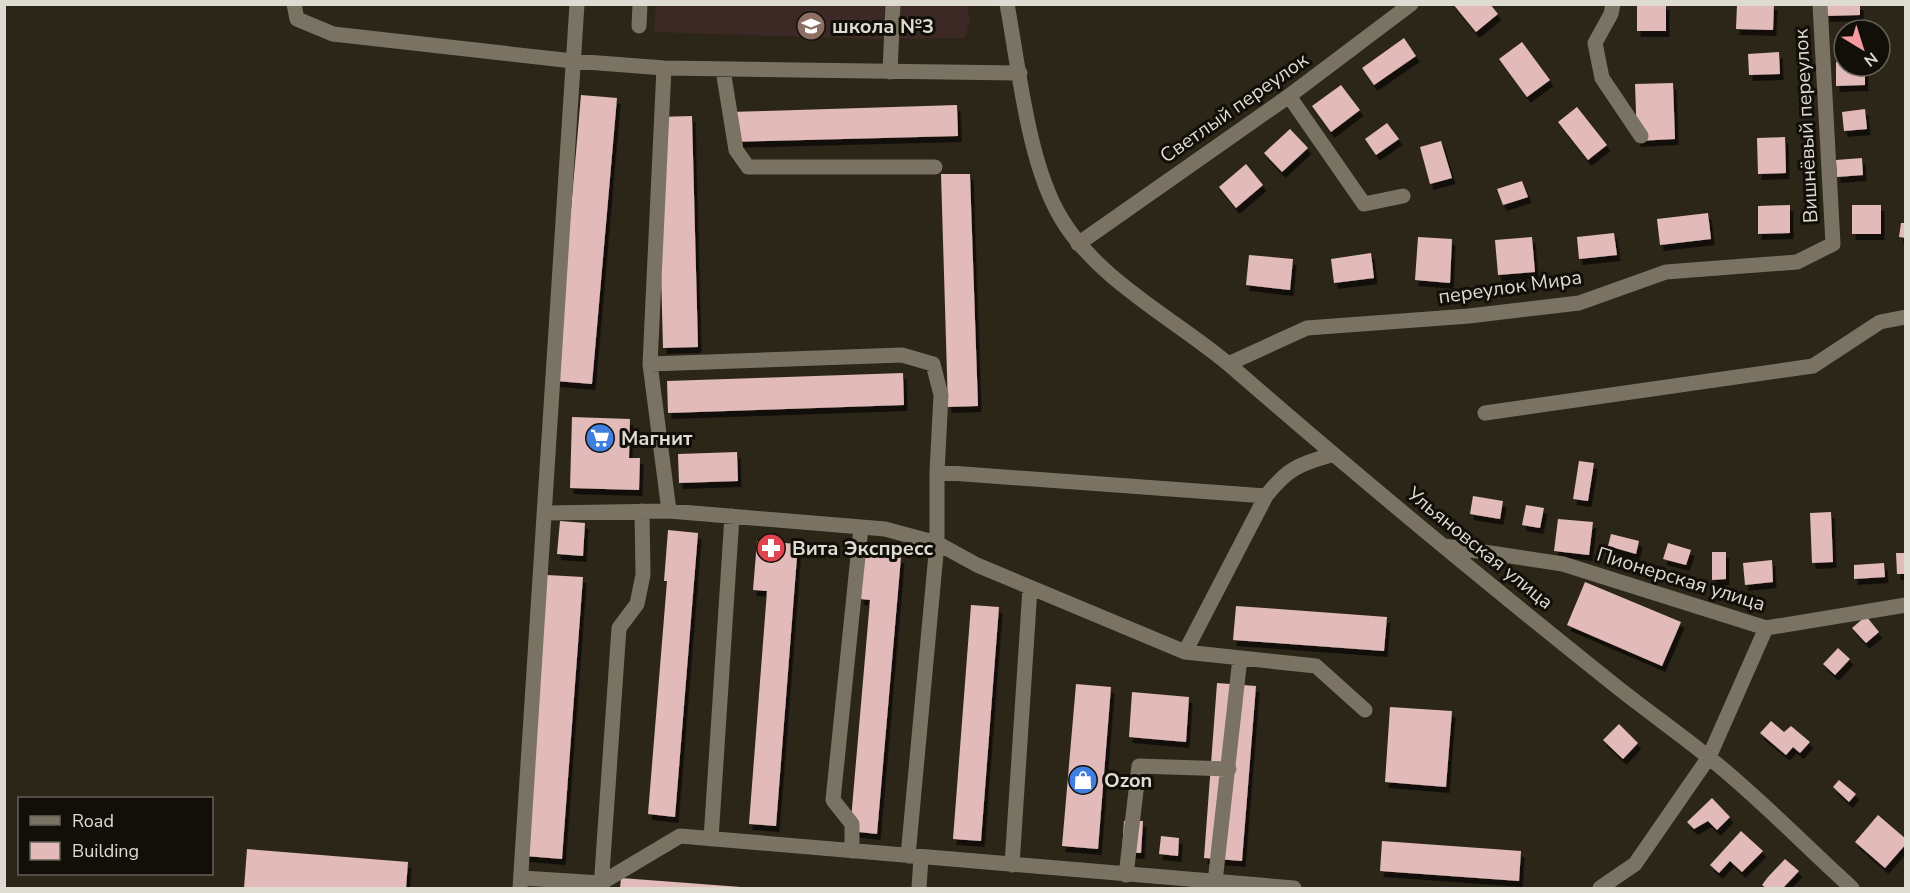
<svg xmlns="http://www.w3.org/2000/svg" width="1910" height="893" viewBox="0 0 1910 893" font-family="'Nunito Sans',sans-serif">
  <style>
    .education { fill: #3c2925 }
    .building { fill: #e1bab9; filter: url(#shadow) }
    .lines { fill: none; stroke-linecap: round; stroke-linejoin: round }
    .minor { stroke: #7a7363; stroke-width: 15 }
    .labels { text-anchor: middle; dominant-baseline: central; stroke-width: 6; stroke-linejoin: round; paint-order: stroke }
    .poi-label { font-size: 20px; font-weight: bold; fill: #dedbd2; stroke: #120f09; text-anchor: start }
    .street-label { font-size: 20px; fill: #dedbd2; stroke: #120f09 }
  </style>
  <defs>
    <filter id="shadow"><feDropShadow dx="3.5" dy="6" stdDeviation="0" flood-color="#0009"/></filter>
  </defs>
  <rect width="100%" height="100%" fill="#2c2618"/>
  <path class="education" d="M656 4 967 5 970 20 965 38 872 39 654 32Z"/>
  <path class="building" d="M1453 4H1490L1498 14 1476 32Z
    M1637 4H1666V31H1637Z
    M1737 4H1774L1773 30 1736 29Z
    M1826 4H1860V15L1826 16Z
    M1404 38 1416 56 1374 85 1362 68Z
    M1522 42 1550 80 1527 97 1499 59Z
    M1779 52 1780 74 1749 75 1748 54Z
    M1836 62H1844V66H1865V85L1836 86Z
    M1673 83 1675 139 1637 141 1635 84Z
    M1341 85 1360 110 1331 132 1312 106Z
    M581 95 617 98 592 384 556 381Z
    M957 105 958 136 730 142 729 112Z
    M1577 107 1607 145 1588 160 1558 122Z
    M1865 109 1867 129 1844 131 1842 112Z
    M692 116 698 347 663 348 657 117Z
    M1387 123 1399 139 1376 155 1365 139Z
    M1290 129 1308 148 1282 172 1264 153Z
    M1785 137 1786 173 1758 174 1757 138Z
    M1441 141 1452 178 1430 184 1420 147Z
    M1862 158 1863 175 1837 177 1836 160Z
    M1246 164 1263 185 1236 208 1219 187Z
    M941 174H970L978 406 948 407Z
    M1522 181 1528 197 1503 205 1497 189Z
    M1790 205V233L1758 234V206Z
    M1852 205H1881V234H1852Z
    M1708 213 1711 239 1660 245 1657 219Z
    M1901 223H1906V238L1899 237Z
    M1614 233 1617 255 1579 259 1577 237Z
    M1418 237 1452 239 1450 283 1415 280Z
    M1532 237 1535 272 1498 275 1495 240Z
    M1371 253 1374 278 1334 283 1331 259Z
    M1249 255 1293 259 1290 290 1246 285Z
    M903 373 904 405 668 413 667 381Z
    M572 417 630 419 629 458H640L639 490 570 488Z
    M737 452 738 481 679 483 678 454Z
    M1579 461 1594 463 1588 501 1573 499Z
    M1473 496 1503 501 1500 519 1470 514Z
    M1526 505 1544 508 1540 528 1522 525Z
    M1831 512 1833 562 1812 563 1810 513Z
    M1558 519 1593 522 1589 555 1554 551Z
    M560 521 585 523 583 556 557 554Z
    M668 530 698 533 675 817 648 814 667 581H664Z
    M1611 534 1639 541 1636 554 1608 546Z
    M757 541 798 544 776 826 749 824 767 591 753 590Z
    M1668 543 1691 550 1686 565 1663 559Z
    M1712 552H1726V579L1712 580Z
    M864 553 901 557 877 834 850 831 870 600 860 599Z
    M1896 553H1906V574H1897Z
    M1772 560 1773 582 1745 585 1743 563Z
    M1884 563 1885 577 1854 579V565Z
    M547 575 583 577 562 859 525 856Z
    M1585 582 1681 622 1662 666 1567 625Z
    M971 605 999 607 981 841 953 839Z
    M1236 606 1387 617 1384 651 1233 640Z
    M1866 616 1879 632 1866 643 1852 628Z
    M1838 648 1850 659 1835 675 1823 664Z
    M1217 683 1256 686 1242 861 1204 858Z
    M1076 684 1111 687 1098 849 1062 846Z
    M1132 692 1189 697 1186 742 1129 737Z
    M1390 707 1452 711 1446 787 1385 782Z
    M1771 721 1784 732 1791 726 1810 742 1800 753 1793 747 1786 755 1760 733Z
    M1619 724 1638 743 1623 759 1603 740Z
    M1839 780 1856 794 1849 802 1833 787Z
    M1712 798 1730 817 1717 830 1708 821 1694 829 1687 822Z
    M1878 815 1906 839V844L1885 868 1855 842Z
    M1124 821H1143L1141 853 1122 852Z
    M1741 831 1763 851 1742 872 1730 861 1719 873 1710 865Z
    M1161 836 1179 838 1178 856 1159 854Z
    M1382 841 1521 851 1519 881 1380 871Z
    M247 849 408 862 406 888H244Z
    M1785 859 1799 871 1783 888H1766L1762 885 1768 877Z
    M621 878 741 887V888H620Z"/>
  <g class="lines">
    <path class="minor" d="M294 4 297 19 333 34 573 61 664 68 1020 73
      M1007 4C1019 68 1028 164 1061 218 1098 281 1177 320 1232 367 1356 475 1483 580 1612 683 1643 708 1676 731 1707 756 1758 796 1804 845 1852 888
      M1613 4 1611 14 1595 43 1602 78 1641 136
      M639 26 640 4
      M664 68 650 364 669 511
      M723 70 736 150 748 167H935
      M890 72 893 4
      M1289 96 1364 204 1403 196
      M1078 244 1289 96 1411 4
      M650 364 902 355 933 364 941 395 937 472
      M1228 364 1307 328 1469 316 1579 303 1666 272 1797 262 1833 244 1820 4
      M1485 413 1813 366 1880 322 1906 317
      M545 513 669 511 885 529 937 543 977 565 1185 652 1266 496C1287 469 1299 464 1331 455
      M1444 546 1563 564 1766 628 1906 605
      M1185 652 1316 666 1365 710
      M711 839 732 516
      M852 851V824L833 800 861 527
      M908 856 937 543V472L1266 496
      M1012 865 1030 588
      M1126 875 1139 766 1229 769
      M522 878 601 883 680 836 1294 888
      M1215 882 1240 658
      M520 888 577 4
      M601 888 619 628 637 604 643 575 642 511
      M919 888 921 857
      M1600 888 1635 864 1709 757 1766 628"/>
  </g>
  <defs>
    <g id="school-disc" transform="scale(1.5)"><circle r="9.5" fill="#8d6e63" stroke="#120f09"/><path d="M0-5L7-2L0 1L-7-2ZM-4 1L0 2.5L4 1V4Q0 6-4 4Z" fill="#fff"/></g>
    <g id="supermarket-disc" transform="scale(1.5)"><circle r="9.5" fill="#3f7fe0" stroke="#120f09"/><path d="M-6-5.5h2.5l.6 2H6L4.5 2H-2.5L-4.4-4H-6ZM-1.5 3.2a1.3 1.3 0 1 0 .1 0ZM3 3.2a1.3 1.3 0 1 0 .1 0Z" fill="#fff"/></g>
    <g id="pharmacy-disc" transform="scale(1.5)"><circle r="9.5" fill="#e0444e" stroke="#120f09"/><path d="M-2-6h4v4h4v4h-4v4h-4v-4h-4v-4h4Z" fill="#fff"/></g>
    <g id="shop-disc" transform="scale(1.5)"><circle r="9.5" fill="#3f7fe0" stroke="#120f09"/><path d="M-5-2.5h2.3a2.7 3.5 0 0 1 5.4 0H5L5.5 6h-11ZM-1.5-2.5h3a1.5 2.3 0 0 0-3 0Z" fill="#fff"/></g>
  </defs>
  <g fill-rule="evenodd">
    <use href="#school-disc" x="811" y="26"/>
    <use href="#supermarket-disc" x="600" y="438"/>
    <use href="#pharmacy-disc" x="771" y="548"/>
    <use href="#shop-disc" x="1083" y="780"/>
  </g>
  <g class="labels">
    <g class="poi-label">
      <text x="832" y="26">школа №3</text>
      <text x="621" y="438">Магнит</text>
      <text x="792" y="548">Вита Экспресс</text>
      <text x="1104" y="780">Ozon</text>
    </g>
    <g class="street-label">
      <text transform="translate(1234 108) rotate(-35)">Светлый переулок</text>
      <text transform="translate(1806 126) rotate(-93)">Вишнёвый переулок</text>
      <text transform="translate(1510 287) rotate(-8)">переулок Мира</text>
      <text transform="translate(1480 548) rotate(39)">Ульяновская улица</text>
      <text transform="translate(1681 579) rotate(17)">Пионерская улица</text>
    </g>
  </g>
  <rect width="1910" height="893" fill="none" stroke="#dedbd2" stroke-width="12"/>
  <rect x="18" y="797" width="195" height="78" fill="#120f09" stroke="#646159" stroke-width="1.5"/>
  <rect x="30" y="816" width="30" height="9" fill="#7a7363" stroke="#646159" stroke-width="1.5"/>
  <text x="72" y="827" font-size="18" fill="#dedbd2">Road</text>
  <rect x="30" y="842" width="30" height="18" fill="#e1bab9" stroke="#646159" stroke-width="1.5"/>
  <text x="72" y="857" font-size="18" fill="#dedbd2">Building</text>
  <g transform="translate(1862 48) rotate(142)"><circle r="28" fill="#120f09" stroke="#646159" stroke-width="1.5"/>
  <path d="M0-4.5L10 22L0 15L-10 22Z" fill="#f49aa0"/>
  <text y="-9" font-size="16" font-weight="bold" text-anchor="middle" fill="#dedbd2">N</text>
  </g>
</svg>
